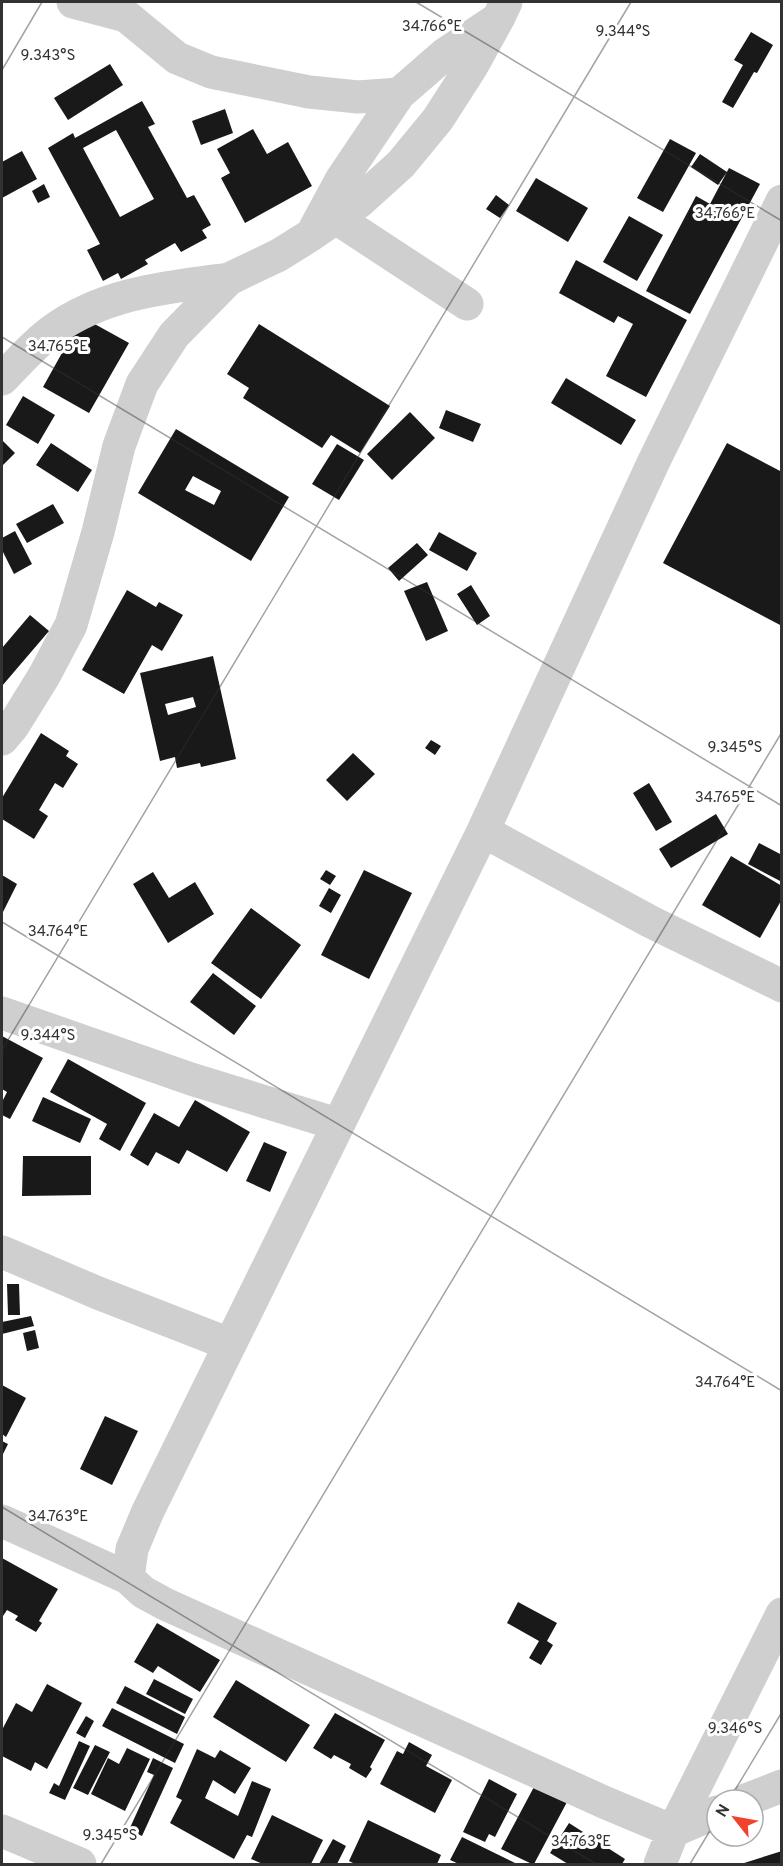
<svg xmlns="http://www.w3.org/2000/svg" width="783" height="1866" viewBox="0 0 783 1866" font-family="Overpass,sans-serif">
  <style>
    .building { fill: #191919; fill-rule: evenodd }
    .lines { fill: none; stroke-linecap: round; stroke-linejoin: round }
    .minor { stroke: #cfcfcf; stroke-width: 33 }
    .ticks { fill: none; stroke: #323232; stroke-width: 1.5; stroke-opacity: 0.45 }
    .ticks-label { font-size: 15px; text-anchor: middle; fill: #323232; stroke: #fff; stroke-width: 6; stroke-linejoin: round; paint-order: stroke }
  </style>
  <rect width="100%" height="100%" fill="#fff"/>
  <path class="building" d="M751 32 773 45 757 73 754 72 733 108 722 102 743 65 734 60Z
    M110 64 123 85 68 120 54 98Z
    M142 101 155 124 148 127 187 198 194 195 211 225 202 230 207 238 181 252 175 243 145 260 148 264 121 279 118 273 103 281 87 250 100 244 48 148 73 133 75 138ZM116 130 154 199 120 217 83 148Z
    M225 109 233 133 201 145 192 121Z
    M253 129 267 154 288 142 312 186 245 223 221 178 230 173 217 149Z
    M670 139 696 153 663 212 637 198Z
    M22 151 37 179 2 198V162Z
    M700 154 727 172 718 185 691 167Z
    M729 168 760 184 690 314 646 291 696 196 710 204Z
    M536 178 588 208 568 242 516 211Z
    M44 184 50 197 38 203 32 191Z
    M496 195 509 205 500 218 486 209Z
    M629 216 663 235 637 281 603 262Z
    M576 260 687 320 646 397 606 376 633 324 618 316 614 323 559 293Z
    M82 317 129 343 89 413 43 387Z
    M259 324 390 406 360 453 331 435 322 448 243 398 249 388 227 374Z
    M566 378 636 420 621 445 551 403Z
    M23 396 55 415 38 444 6 425Z
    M446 410 481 424 473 442 439 428Z
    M410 412 435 438 392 480 367 454Z
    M176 429 289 497 251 561 138 493ZM193 476 221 491 214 505 185 490Z
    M2 440 15 453 2 466Z
    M51 443 92 470 78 492 36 465Z
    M727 443 782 472V626L663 563Z
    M337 444 364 460 339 500 312 484Z
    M53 504 64 523 27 543 16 524Z
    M15 531 32 564 14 574 2 550V538Z
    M439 532 477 553 467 571 429 550Z
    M417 543 428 555 399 581 388 568Z
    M427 582 448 631 426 641 404 591Z
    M471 585 490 616 477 625 457 594Z
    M127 590 156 607 159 602 183 615 162 651 152 645 124 694 82 670Z
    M30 615 49 631 2 686V648Z
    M213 656 236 759 201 767 200 763 177 768 175 757 160 761 140 673ZM193 697 196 707 168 715 165 704Z
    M41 733 69 751 66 756 78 764 63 788 55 783 39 810 48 816 34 839 2 819V798Z
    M431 740 441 746 435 755 425 748Z
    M353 753 375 774 347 801 326 780Z
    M649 783 672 822 656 831 633 793Z
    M716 814 728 834 671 868 659 849Z
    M759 843 782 855V882L748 864Z
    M731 856 782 886V899L760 938 702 905Z
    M326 870 336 876 330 885 320 879Z
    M364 870 412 893 369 979 321 955Z
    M153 872 169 898 195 882 214 914 168 943 133 884Z
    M2 875 17 884 2 914Z
    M329 888 341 895 331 913 319 906Z
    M251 908 301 945 261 999 211 963Z
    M213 973 256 1006 234 1035 190 1002Z
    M2 1036 43 1058 10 1119 2 1115V1102L7 1092 2 1089Z
    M68 1059 146 1103 120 1151 99 1139 107 1124 50 1092Z
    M43 1097 91 1119 80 1143 32 1121Z
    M195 1100 250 1132 227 1172 187 1150 179 1164 156 1152 148 1166 130 1155 154 1113 179 1127Z
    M264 1142 287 1152 270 1192 246 1181Z
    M23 1156H91V1195L22 1196Z
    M7 1284H19L20 1315H8Z
    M31 1316 34 1326 2 1334V1322Z
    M35 1330 39 1348 27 1351 23 1333Z
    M2 1385 26 1398 6 1437 2 1434Z
    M105 1416 138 1431 112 1485 80 1469Z
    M2 1441 8 1444 2 1456Z
    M2 1558 58 1589 39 1621 42 1623 36 1632 15 1620 18 1616 7 1610 3 1616 2 1615Z
    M518 1602 557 1623 547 1641 553 1645 541 1665 529 1658 539 1641 507 1623Z
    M157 1623 220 1660 200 1692 158 1666 153 1673 134 1662Z
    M154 1679 193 1699 185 1714 146 1694Z
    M236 1680 310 1725 286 1762 213 1717Z
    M47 1684 82 1703 47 1769 35 1762 31 1771 2 1756V1730L16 1703 32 1712Z
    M125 1686 185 1717 177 1734 116 1703Z
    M112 1708 184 1744 175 1763 102 1726Z
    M335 1713 385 1740 370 1767 372 1769 366 1778 349 1768 351 1764 334 1755 331 1759 313 1748Z
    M86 1716 94 1721 85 1738 76 1733Z
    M79 1741 90 1746 65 1800 49 1793 54 1783 59 1786Z
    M409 1742 432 1755 426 1766 452 1780 435 1813 380 1784 397 1751 403 1754Z
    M95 1745 110 1752 88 1795 73 1788Z
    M127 1748 150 1759 125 1811 91 1794 108 1758 119 1764Z
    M197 1749 215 1758 220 1750 251 1768 235 1794 213 1780 205 1798 238 1816 252 1781 271 1789 252 1837 247 1835 234 1859 170 1823 182 1800 176 1797Z
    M153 1758 173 1768 142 1836 129 1830 154 1775 147 1772Z
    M489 1779 517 1794 495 1837 489 1834 485 1842 463 1832Z
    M535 1785 567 1802 534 1864H532L501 1849Z
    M272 1815 323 1840 311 1864H263L251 1859Z
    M368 1820 441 1855 437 1864H355L349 1861Z
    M569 1823 625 1859 622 1864H568L550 1853Z
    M462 1837 517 1864H459L450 1860Z
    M333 1839 346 1846 337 1864H319Z
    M782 1851V1864H741Z"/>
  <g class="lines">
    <path class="minor" d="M73 2 126 16 177 58 211 72 309 92 358 97 399 94 445 54 493 22
      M336 218 467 304
      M315 228 341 180 399 94
      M2 379C18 363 34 344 52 331 103 293 168 287 229 279
      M2 739 13 726 44 676 71 625 98 532 119 446 142 384 174 335 229 279 279 255 311 235 359 202 401 164 438 119 472 66 499 17 506 2
      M483 831 651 922 782 986
      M2 1013 191 1079 337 1124
      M2 1252 98 1293 229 1344
      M2 1521 128 1578
      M746 1800 782 1786
      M717 1812 673 1831 606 1803 165 1604 143 1592 128 1578 132 1549 148 1511 483 831 654 461 782 201
      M2 1831 80 1864
      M660 1864 673 1831 782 1614"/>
  </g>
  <path class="ticks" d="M416 2 782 221M2 70 42 2M2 337 782 806M2 922 782 1391M2 1050 631 2M2 1507 596 1864M729 1800 782 1712M101 1864 782 732M690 1864 717 1819"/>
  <g class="ticks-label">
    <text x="432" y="31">34.766°E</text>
    <text x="623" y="36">9.344°S</text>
    <text x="48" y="60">9.343°S</text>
    <text x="725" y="218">34.766°E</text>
    <text x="58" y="351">34.765°E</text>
    <text x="735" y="752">9.345°S</text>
    <text x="725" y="802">34.765°E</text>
    <text x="58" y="936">34.764°E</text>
    <text x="48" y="1040">9.344°S</text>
    <text x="725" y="1387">34.764°E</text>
    <text x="58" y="1521">34.763°E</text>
    <text x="735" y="1733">9.346°S</text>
    <text x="110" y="1840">9.345°S</text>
    <text x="581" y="1846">34.763°E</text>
  </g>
  <rect width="783" height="1866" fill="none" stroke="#323232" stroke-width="6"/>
  <g transform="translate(735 1818) rotate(301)"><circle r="28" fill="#ffffff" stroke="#adadad" stroke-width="1.5"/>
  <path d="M0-4.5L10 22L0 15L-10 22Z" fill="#f1422d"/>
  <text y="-9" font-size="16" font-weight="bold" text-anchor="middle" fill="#323232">N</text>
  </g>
</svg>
